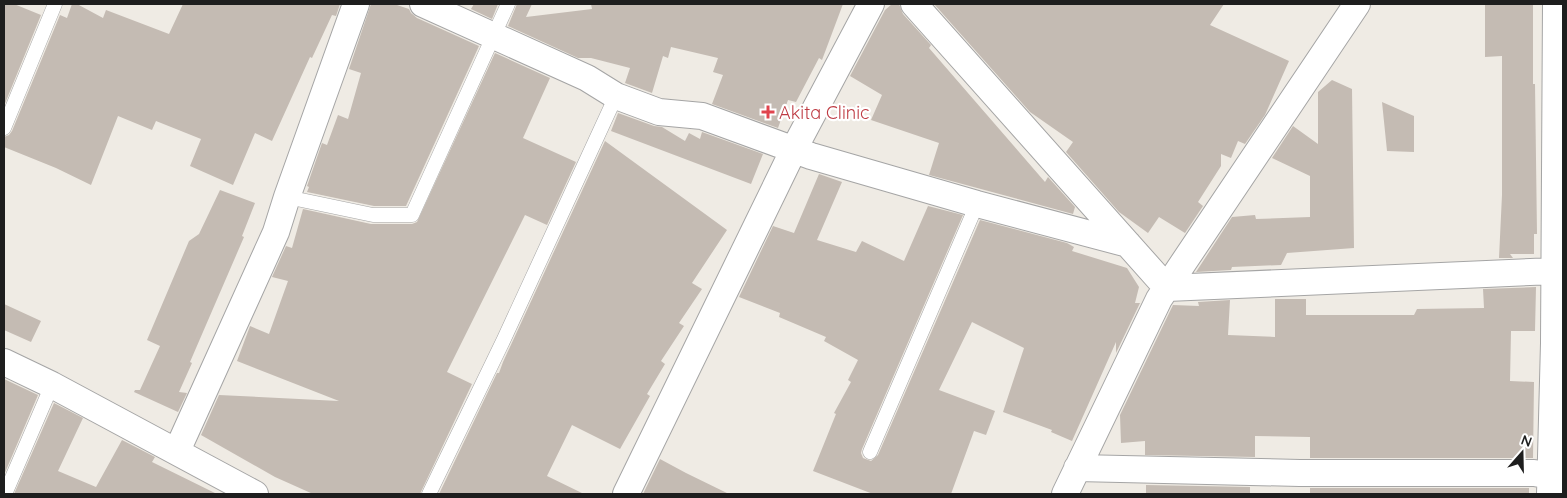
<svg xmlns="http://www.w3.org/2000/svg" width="1567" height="498" viewBox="0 0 1567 498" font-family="Quicksand,sans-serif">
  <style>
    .building { fill: #c4bbb3 }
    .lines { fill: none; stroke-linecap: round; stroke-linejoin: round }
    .lane-casing { stroke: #a5a5a5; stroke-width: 15 }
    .street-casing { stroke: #a5a5a5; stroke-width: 28 }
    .lane { stroke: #fff; stroke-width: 14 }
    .street { stroke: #fff; stroke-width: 26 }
    .health-dot { fill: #e0444e; stroke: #fff; stroke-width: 2 }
    .labels { text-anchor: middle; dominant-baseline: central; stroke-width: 4.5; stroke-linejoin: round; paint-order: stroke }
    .health-label { font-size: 18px; fill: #be3a42; stroke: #fff; text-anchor: start }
  </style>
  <rect width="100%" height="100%" fill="#efebe4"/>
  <path class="building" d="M4 4H14L41 15 4 106Z
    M72 4H77L103 18 106 10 169 34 183 4H340L336 16 332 15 312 58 310 57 272 141 255 133 233 185 190 166 201 139 156 121 152 130 118 116 91 185 56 168 4 147V137L9 135 12 131 60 15 67 18Z
    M371 4H394L409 9 411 13 417 18 479 46 406 206H374L307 192 309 187 307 186 322 143 327 145 338 115 348 119 361 73 349 69Z
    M474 4H498L492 19 471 9Z
    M517 4H532L526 17 592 9 591 4H843L822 60 819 58 796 102 788 100 778 128 712 104 723 75 713 72 718 58 671 47 668 58 663 56 652 93 625 83 630 68 591 58H578L508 26Z
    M892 4H899L903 14 931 45 929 48 1045 182 1048 177 1075 207 1073 214 929 175 939 143 871 120 882 95 850 76 885 10Z
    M934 4H1224L1210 25 1289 61 1265 115 1245 144 1238 141 1231 158 1221 154V166L1198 202 1203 206 1185 233 1159 217 1148 233 1119 212 1066 152 1073 142 1030 112Z
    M1485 4H1533V84H1535L1537 234H1534V254H1510L1513 258H1499L1502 195V56L1485 57Z
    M495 53 550 78 523 138 576 162 547 225 525 215 447 372 472 384 420 494H313L275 477 201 435 219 395 339 401 237 361 250 326 269 334 288 281 272 277 286 246 292 248 303 209 371 224H412L417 222Z
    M1332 80 1352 89 1354 248 1287 253 1281 265 1232 267 1231 270 1196 272 1232 217 1255 215 1256 219 1310 217V176L1272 158 1293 126 1318 144V92Z
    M1382 102 1414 116V152L1387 151Z
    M618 113 654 126 662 127 685 141 689 133 700 139 702 132 763 154 751 184 611 131Z
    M605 141 727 230 692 283 702 289 679 323 684 326 661 361 665 364 647 394 650 396 620 449 572 425 547 476 584 494H439L497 373H499L503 362Z
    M819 174 842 182 817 240 856 252 862 241 904 261 928 206 963 215 862 449 861 453 863 458 871 461 878 455 980 220 1067 243 1074 247 1072 251 1127 268 1139 287 1135 303H1140L1116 353V342L1072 441 1051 432 1052 430 1003 412 1024 348 972 322 939 390 995 411 986 435 974 431 951 494H873L813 471 836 414 834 413 851 382 848 380 858 360 824 341 826 337 779 317 780 313 739 297 773 226 794 233Z
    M220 190 255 203 242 236 244 237 190 362 192 363 179 392 187 393 178 412 134 392 135 390H140L160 346 147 340 189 241 199 234Z
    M1536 287 1535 331H1511L1510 381 1534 382 1533 458H1310V437L1255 436V457L1145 455V441L1121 443 1120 415 1173 305 1199 306 1198 302 1230 300 1228 335 1275 337V299H1306V315H1414L1417 309 1484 308 1483 289Z
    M4 304 41 321 31 342 4 330Z
    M4 379 38 395 4 475Z
    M54 403 83 418 58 471 96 487 122 440 155 457 152 462 217 494H14Z
    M660 459 686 473 729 494H643Z
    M1146 485 1250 487V494H1146Z
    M1310 488H1529V494H1310Z"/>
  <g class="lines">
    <g class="lane-casing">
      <path id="lane" d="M4 128 55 4
        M287 197 373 215H412L508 4
        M870 452 977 204
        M5 494 52 385
        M429 494 504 339 616 96"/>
    </g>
    <g class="street-casing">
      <path id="street" d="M423 4 587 78 616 96 659 112 702 116 811 156 977 204 1128 244
        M914 4 1167 288 1554 271
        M4 362 52 385 255 494
        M177 451 276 232 287 197 356 4
        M1077 468 1300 473H1534L1563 478
        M626 494 794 149 871 4
        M1065 494 1159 299 1357 4
        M1550 494 1554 343 1556 4"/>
    </g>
    <use href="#lane" class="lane"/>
    <use href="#street" class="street"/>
  </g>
  <path class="health-dot" d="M765.5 104.5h5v5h5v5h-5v5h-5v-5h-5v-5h5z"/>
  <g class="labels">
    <g class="health-label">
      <text x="779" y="112">Akita Clinic</text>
    </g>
  </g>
  <rect width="1567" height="498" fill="none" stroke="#1e1e1e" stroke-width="10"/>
  <g transform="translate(1522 453) rotate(20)" stroke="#ffffff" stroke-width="4" paint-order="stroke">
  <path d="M0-4L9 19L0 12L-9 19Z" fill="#1e1e1e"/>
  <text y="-8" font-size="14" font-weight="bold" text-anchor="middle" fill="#1e1e1e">N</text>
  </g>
</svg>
